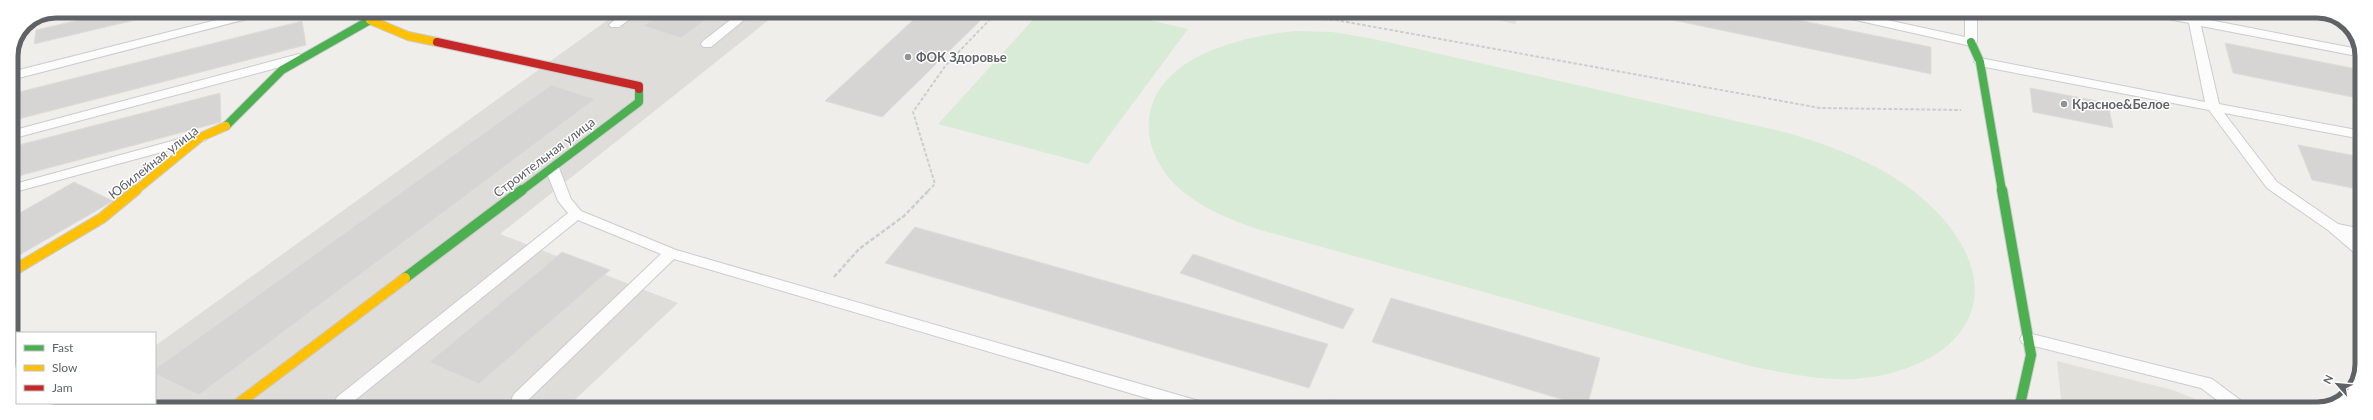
<svg xmlns="http://www.w3.org/2000/svg" width="2373" height="420" viewBox="0 0 2373 420" font-family="Lato,sans-serif">
  <style>
    .industrial { fill: #dfddda }
    .education { fill: #e2e0da }
    .green { fill: #d8ebd6 }
    .building { fill: #d6d5d3; stroke: #deddd9 }
    .lines { fill: none; stroke-linecap: round; stroke-linejoin: round }
    .lane-casing { stroke: #cbcccc; stroke-width: 2 }
    .fast-far1-casing { stroke: #cacacb; stroke-width: 10 }
    .fast-casing { stroke: #cacacb; stroke-width: 12 }
    .slow-far1-casing { stroke: #cacacb; stroke-width: 10 }
    .slow-casing { stroke: #cacacb; stroke-width: 12 }
    .jam-casing { stroke: #cacacb; stroke-width: 10 }
    .path-far1 { stroke: #cacfcc; stroke-width: 2; stroke-dasharray: 3.5 2; stroke-linecap: butt }
    .path { stroke: #cacfcc; stroke-width: 2.5; stroke-dasharray: 4.5 2; stroke-linecap: butt }
    .lane { fill: #fdfcfc; fill-rule: evenodd }
    .fast-far1 { stroke: #4caf50; stroke-width: 8 }
    .fast { stroke: #4caf50; stroke-width: 10 }
    .slow-far1 { stroke: #ffc107; stroke-width: 8 }
    .slow { stroke: #ffc107; stroke-width: 10 }
    .jam { stroke: #c62828; stroke-width: 8 }
    .poi-dot { fill: #919496; stroke: #fff; stroke-width: 1.5 }
    .labels { text-anchor: middle; dominant-baseline: central; stroke-width: 3; stroke-linejoin: round; paint-order: stroke }
    .poi-label { font-size: 13px; font-weight: bold; fill: #5f6368; stroke: #fff; text-anchor: start }
    .street-label { font-size: 13px; fill: #5f6368; stroke: #fff }
    .rim { fill: none; stroke: #5f6368; stroke-width: 5 }
  </style>
  <rect width="100%" height="100%" fill="#efeeea"/>
  <path class="industrial" d="M620 11H780L500 234 678 303 565 409H68L75 403H155V346Z"/>
  <path class="education" d="M1458 11H1521L1515 24Z
    M2057 361 2173 390 2219 409H2062Z"/>
  <path class="green" d="M1041 11H1109L1188 29 1088 164 938 124Z
    M1295 31 1332 32 1369 38 1784 132C1840 148 1897 170 1938 213 2018 300 1957 371 1855 379 1820 381 1785 373 1750 366L1257 229C1232 220 1208 211 1186 194 1167 180 1152 157 1149 134 1143 59 1238 37 1295 31Z"/>
  <path class="building" d="M118 11H173L34 44 36 30Z
    M664 11H717L681 38 643 26Z
    M923 11H979L988 13 882 117 825 101Z
    M1645 11H1754L1931 47V74L1644 14Z
    M302 21 306 45 11 121V94Z
    M2225 43 2362 70V99L2233 73Z
    M551 85 595 99 199 395 155 374V369Z
    M2030 88 2108 103 2113 128 2033 112Z
    M220 93 221 122 11 178V147Z
    M2298 145 2362 157V190L2312 180Z
    M74 182 113 201 11 260V218Z
    M915 227 1328 344 1309 388 885 263Z
    M562 252 610 270 479 384 429 362Z
    M1193 254 1354 309 1343 329 1180 273Z
    M1391 298 1600 358 1587 407 1372 342Z
    M383 401 401 409H375Z"/>
  <g class="lines">
    <g class="lane-casing">
      <path id="lane" d="M252 11H272L270 13 11 80V72Z
        M627 11H641L619 27H611L609 25 611 23Z
        M742 11H755L711 47H703L701 44 703 41Z
        M1833 11H1846L1965 37V11H1977V42L1971 46 1838 16 1834 15Z
        M2137 11H2163L2353 48 2342 24 2344 22C2353 27 2362 46 2362 57L2201 26 2219 104 2362 131V139L2224 113 2277 182 2338 224 2362 229V239L2354 237 2362 244V257L2357 255 2328 230 2267 188 2209 110 1980 66 1974 62 1980 58 2205 102 2189 23 2143 14Z
        M299 54 305 58 303 61 11 139V131Z
        M201 133 208 137 206 140 11 193V185Z
        M552 164 559 168 571 199 581 211 676 250 1206 403 1212 405 1214 409H1184L674 259 528 400 529 409H513L512 398 514 394 661 254 578 220 349 405 343 407 337 405 335 401 337 397 568 213 558 201 545 168Z
        M2028 333 2212 379 2247 405 2249 409H2229L2201 388 2022 343 2020 339 2022 335Z"/>
    </g>
    <g class="fast-far1-casing">
      <path id="fast-far1" d="M1971 42 1980 62 2002 191
        M226 126 282 70 370 20 358 11
        M521 191 639 102V89"/>
    </g>
    <g class="fast-casing">
      <path id="fast" d="M2002 190 2031 355 2019 409
        M405 278 522 190"/>
    </g>
    <g class="slow-far1-casing">
      <path id="slow-far1" d="M370 20 408 36 437 42
        M135 191 201 137 226 126"/>
    </g>
    <g class="slow-casing">
      <path id="slow" d="M11 272 102 218 136 190
        M231 409 405 278"/>
    </g>
    <g class="jam-casing">
      <path id="jam" d="M437 42 639 86V89"/>
    </g>
    <path class="path-far1" d="M1176 11 1336 20 1820 108 1961 110
      M928 191 935 184 913 112 946 65 998 11"/>
    <path class="path" d="M834 277 859 249 904 216 929 190
      M1330 409 1335 401 1360 409"/>
    <use href="#lane" class="lane"/>
    <use href="#fast-far1" class="fast-far1"/>
    <use href="#fast" class="fast"/>
    <use href="#slow-far1" class="slow-far1"/>
    <use href="#slow" class="slow"/>
    <use href="#jam" class="jam"/>
  </g>
  <g class="poi-dot">
    <circle cx="908" cy="57" r="4"/>
    <circle cx="2064" cy="104" r="4"/>
  </g>
  <g class="labels">
    <g class="poi-label">
      <text x="916" y="57">ФОК Здоровье</text>
      <text x="2072" y="104">Красное&amp;Белое</text>
    </g>
    <g class="street-label">
      <text transform="translate(544 157) rotate(-37)">Строительная улица</text>
      <text transform="translate(153 162) rotate(-38)">Юбилейная улица</text>
    </g>
  </g>
  <path d="M0 0H2373V420H0ZM56 18H2317A38 38 0 0 1 2355 56V364A38 38 0 0 1 2317 402H56A38 38 0 0 1 18 364V56A38 38 0 0 1 56 18Z" fill="#fff" fill-rule="evenodd"/>
  <path class="rim" d="M56 18H2317A38 38 0 0 1 2355 56V364A38 38 0 0 1 2317 402H56A38 38 0 0 1 18 364V56A38 38 0 0 1 56 18Z"/>
  <rect x="16" y="332" width="140" height="72" fill="#ffffff" stroke="#bfc1c3"/>
  <rect x="24" y="345" width="20" height="6" fill="#4caf50" stroke="#bfc1c3"/>
  <text x="52" y="352" font-size="12" fill="#5f6368">Fast</text>
  <rect x="24" y="365" width="20" height="6" fill="#ffc107" stroke="#bfc1c3"/>
  <text x="52" y="372" font-size="12" fill="#5f6368">Slow</text>
  <rect x="24" y="385" width="20" height="6" fill="#c62828" stroke="#bfc1c3"/>
  <text x="52" y="392" font-size="12" fill="#5f6368">Jam</text>
  <g transform="translate(2337 384) rotate(297)" stroke="#ffffff" stroke-width="3" paint-order="stroke">
  <path d="M0-3L7 15L0 10L-7 15Z" fill="#5f6368"/>
  <text y="-6" font-size="11" font-weight="bold" text-anchor="middle" fill="#5f6368">N</text>
  </g>
</svg>
